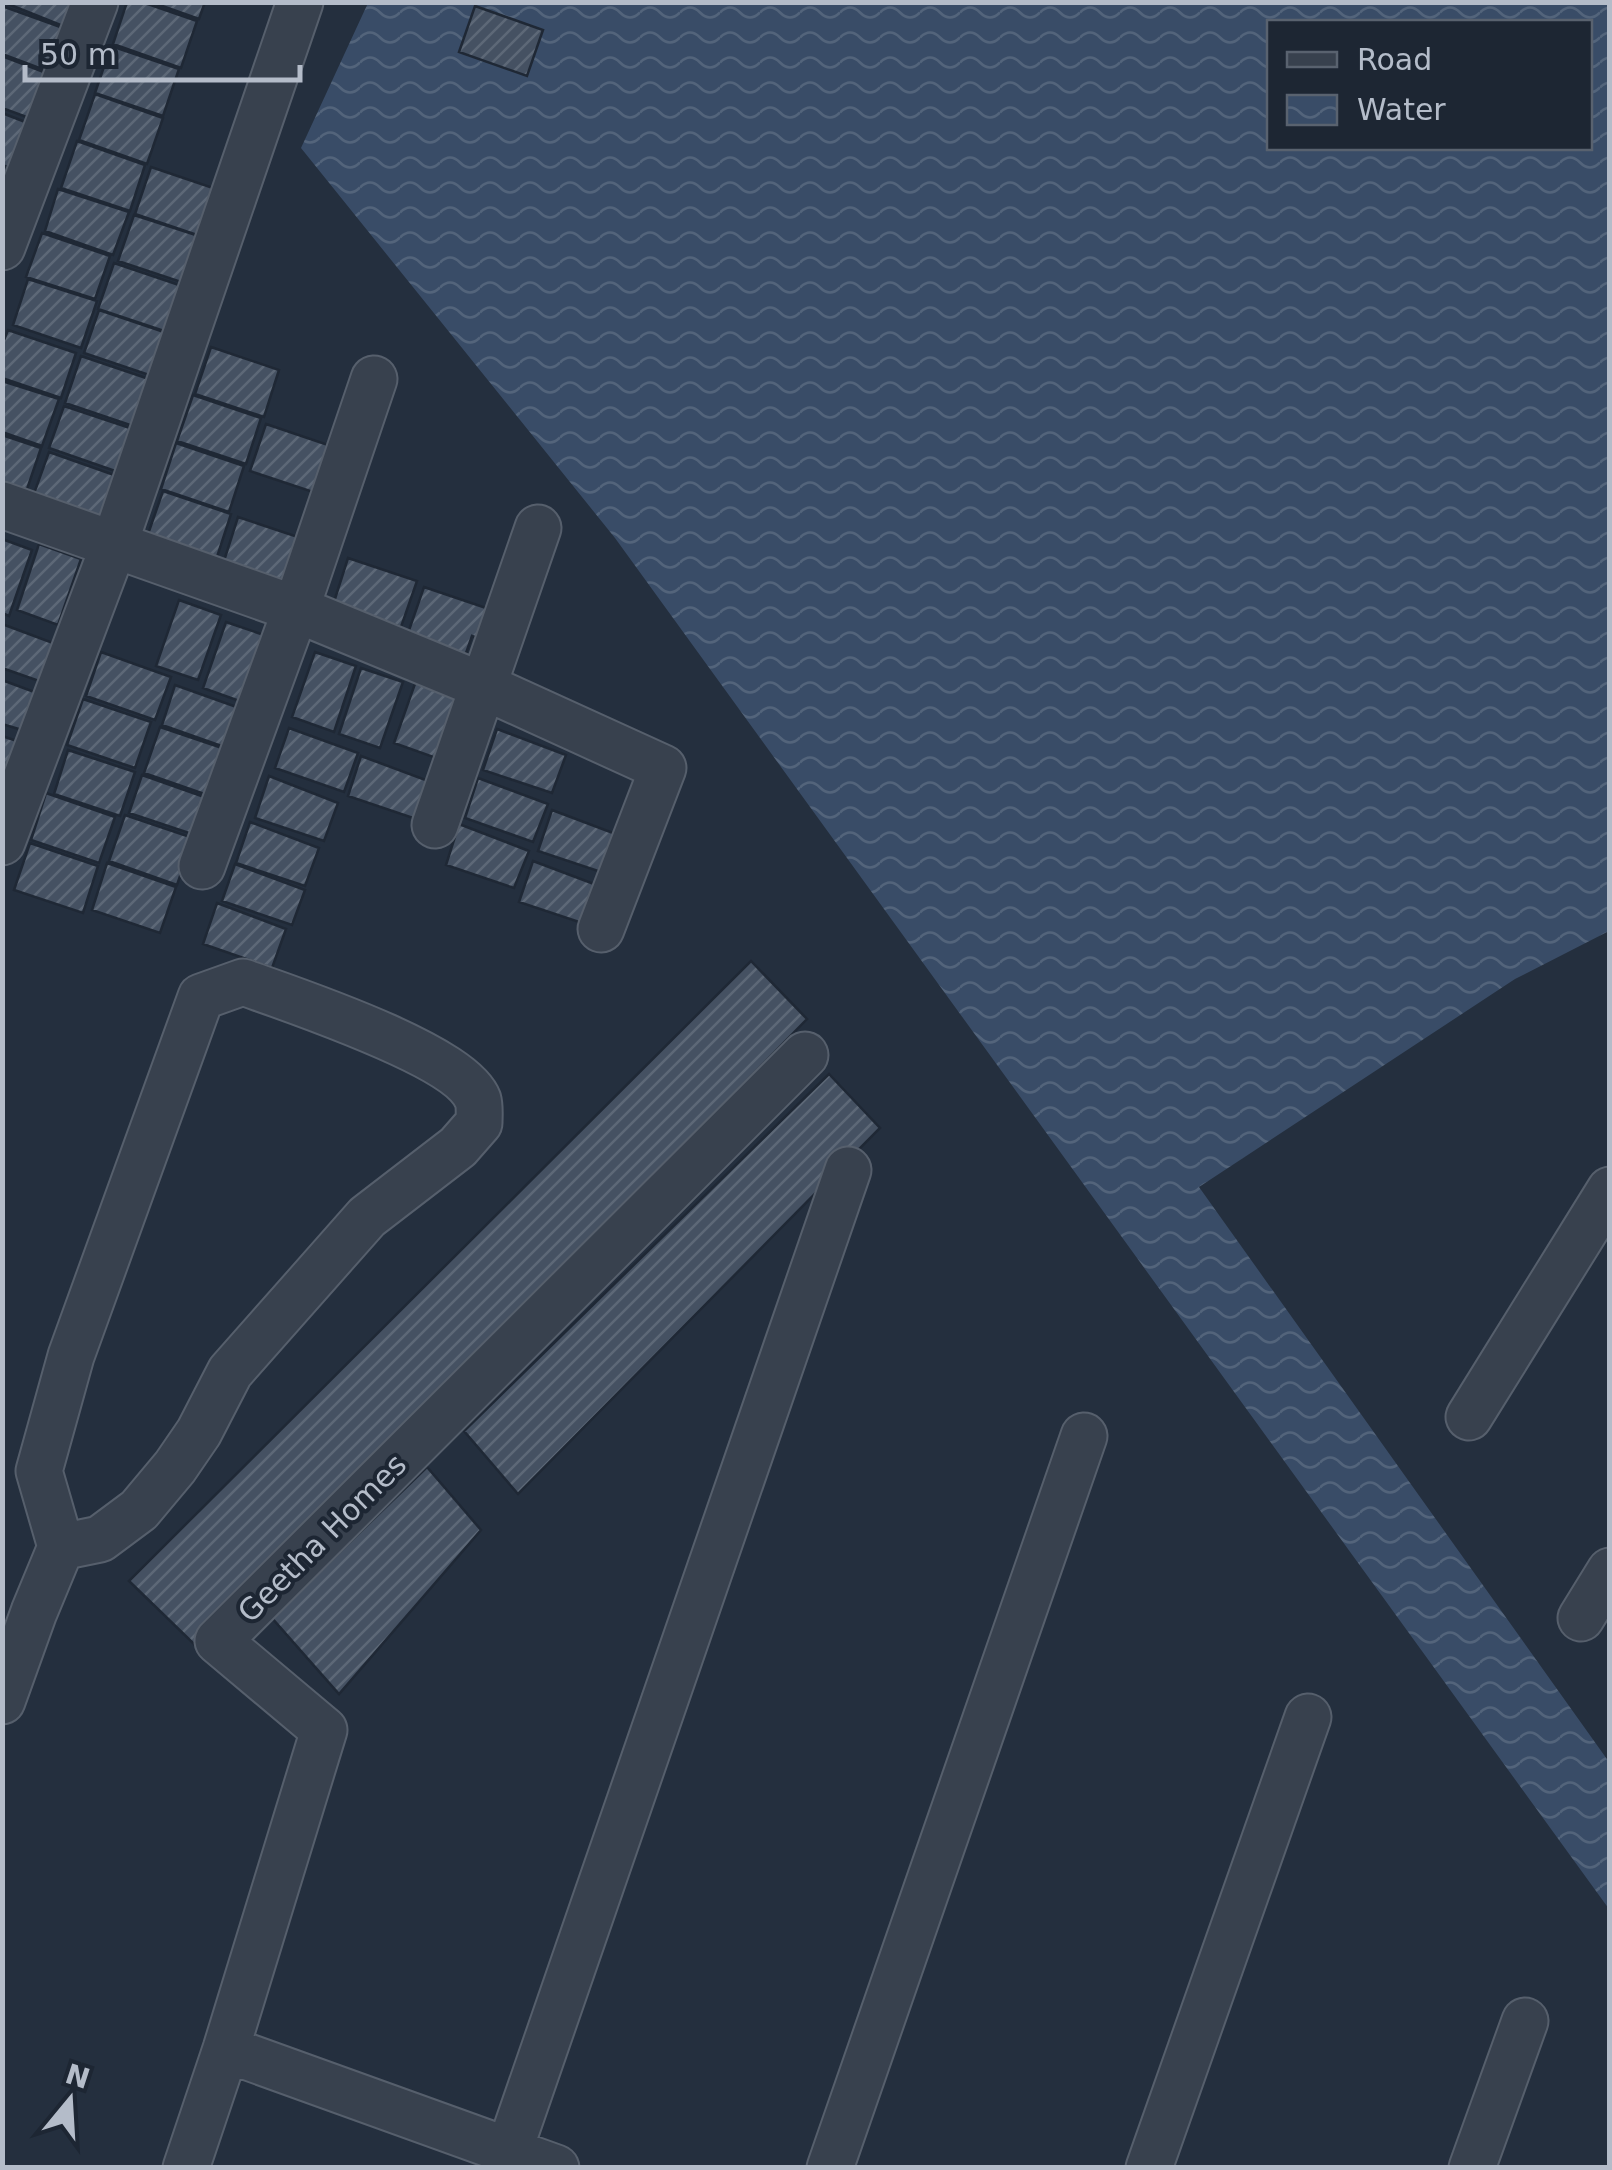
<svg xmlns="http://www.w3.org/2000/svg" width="1612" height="2170" viewBox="0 0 1612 2170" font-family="'DejaVu Sans',sans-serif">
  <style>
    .water { fill: url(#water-waves); fill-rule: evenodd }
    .building { fill: url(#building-hatch); stroke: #1f2835; stroke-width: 2.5 }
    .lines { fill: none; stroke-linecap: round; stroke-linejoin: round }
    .minor-casing { stroke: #565f6c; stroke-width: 49 }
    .minor { stroke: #38414e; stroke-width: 45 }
    .labels { text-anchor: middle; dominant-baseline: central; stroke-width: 8; stroke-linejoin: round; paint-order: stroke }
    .street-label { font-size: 30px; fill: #b4bcc9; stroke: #1d2633 }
  </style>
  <defs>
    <pattern id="water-waves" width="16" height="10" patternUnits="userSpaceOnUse" patternTransform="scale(2.5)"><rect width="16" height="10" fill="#394c67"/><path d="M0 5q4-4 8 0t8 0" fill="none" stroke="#53647b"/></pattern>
    <pattern id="building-hatch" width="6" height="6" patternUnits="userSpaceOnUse" patternTransform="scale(2.5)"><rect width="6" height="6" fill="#455162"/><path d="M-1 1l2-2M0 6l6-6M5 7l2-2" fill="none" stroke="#5d6877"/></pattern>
  </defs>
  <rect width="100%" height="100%" fill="#242f3e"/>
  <path class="water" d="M368 3H1609V931L1515 979 1199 1187 1609 1762V1909L615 538 301 148ZM1270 22H1590V148H1270Z"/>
  <path class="building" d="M3 2H78L68 28Z
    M127 2H142L197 21 181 68 113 44Z
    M151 2H205L199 19Z
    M2 6 66 29 50 72 2 54Z
    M475 6 543 30 527 76 459 52Z
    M111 46 179 69 163 116 95 93Z
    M2 56 49 74 32 119 2 108Z
    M95 94 163 118 147 164 79 140Z
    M2 113 33 125 16 170 2 165Z
    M77 141 145 165 130 211 61 188Z
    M151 167 219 190 203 237 135 214Z
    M58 189 129 212 113 255 45 231Z
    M134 215 202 237 187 284 118 261Z
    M42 233 110 256 95 299 26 277Z
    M114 263 182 286 167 332 98 309Z
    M28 279 97 301 81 348 13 325Z
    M99 310 167 333 152 376 84 353Z
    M8 330 76 353 61 398 2 378V345Z
    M211 347 279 370 264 417 195 394Z
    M81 356 149 379 133 426 65 403Z
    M2 381 59 399 42 446 2 432Z
    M193 395 261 418 246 464 177 441Z
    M64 406 133 429 118 472 49 448Z
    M266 424 334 447 319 494 250 471Z
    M2 435 41 448 25 495 2 487Z
    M176 443 244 466 229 512 161 489Z
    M49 452 117 476 101 522 32 499Z
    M163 491 231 514 216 560 147 537Z
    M238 517 307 540 291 587 223 564Z
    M2 539 32 550 9 616 2 613Z
    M39 544 81 559 58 625 17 610Z
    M348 558 417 581 401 627 333 605Z
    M424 587 495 611 485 641 472 636 465 656 407 636Z
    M179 600 221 615 198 680 156 666Z
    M226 622 267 636 245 703 203 688Z
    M2 624 53 643 39 681 2 668Z
    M101 652 171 677 155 720 86 696Z
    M315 652 356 666 334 732 292 717Z
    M361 668 403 682 380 748 339 734Z
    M417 678 459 692 436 758 394 743Z
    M2 680 37 693 22 730 2 724Z
    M175 685 245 710 230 749 162 725Z
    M83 699 151 722 135 768 67 745Z
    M160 727 228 750 213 797 144 773Z
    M289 728 358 753 344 792 275 768Z
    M497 729 566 755 552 793 483 770Z
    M2 736 23 743 2 779Z
    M68 750 135 772 120 816 54 794Z
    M361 756 431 782 416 819 348 796Z
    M142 775 210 799 198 836 129 813Z
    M269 776 338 803 324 841 255 818Z
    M478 778 548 804 533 842 465 818Z
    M46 793 115 817 99 863 31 840Z
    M552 810 621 836 607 874 538 851Z
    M125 815 193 838 177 885 109 861Z
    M250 822 319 848 305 886 236 863Z
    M459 824 529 851 514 888 446 865Z
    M30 843 98 866 83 913 14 890Z
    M533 861 602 887 588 925 519 902Z
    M107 863 176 887 160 933 92 910Z
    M235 864 305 890 292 925 222 901Z
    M217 903 286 929 272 968 203 944Z
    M751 961 807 1019 195 1645 129 1581Z
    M829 1074 880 1128 518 1494 464 1431Z
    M427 1467 481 1530 339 1694 272 1618Z"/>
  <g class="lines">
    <g class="minor-casing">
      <path id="minor" d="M2 247 95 2
        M2 505 296 609 483 686 663 768 601 929
        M435 825 538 528
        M2 842 114 545 300 2
        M202 866 296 609 374 379
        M1469 1417 1610 1190
        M1581 1618 1610 1571
        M2 1701 34 1612 61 1547 39 1471 71 1356 201 997 243 982C290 999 461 1055 478 1100 480 1107 479 1116 479 1123L458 1147 367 1217 230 1372 199 1432 175 1467 139 1510 100 1539 61 1547
        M226 2049 556 2168
        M509 2151 848 1170
        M186 2168 226 2049 324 1730 218 1641 805 1055
        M830 2168 1084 1436
        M1149 2168 1308 1717
        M1472 2168 1525 2021"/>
    </g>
    <use href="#minor" class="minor"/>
  </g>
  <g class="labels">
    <g class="street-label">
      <text transform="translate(322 1538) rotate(-45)">Geetha Homes</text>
    </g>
  </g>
  <rect width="1612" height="2170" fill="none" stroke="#b4bcc9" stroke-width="10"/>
  <rect x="1267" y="20" width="325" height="130" fill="#1d2633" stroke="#59626f" stroke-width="2.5"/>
  <rect x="1287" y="52" width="50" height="15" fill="#38414e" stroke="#59626f" stroke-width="2.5"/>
  <text x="1357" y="70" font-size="30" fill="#b4bcc9">Road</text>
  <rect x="1287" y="95" width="50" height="30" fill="url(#water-waves)" stroke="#59626f" stroke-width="2.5"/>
  <text x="1357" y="120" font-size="30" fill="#b4bcc9">Water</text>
  <g transform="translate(70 2100) rotate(18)" stroke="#1d2633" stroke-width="8" paint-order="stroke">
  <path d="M0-8L18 38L0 25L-18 38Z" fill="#b4bcc9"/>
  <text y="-15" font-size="28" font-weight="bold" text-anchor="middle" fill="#b4bcc9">N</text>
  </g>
  <path d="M25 65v15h275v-15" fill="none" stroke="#b4bcc9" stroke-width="5"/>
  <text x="40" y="65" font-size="30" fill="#b4bcc9" stroke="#1d2633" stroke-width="8" paint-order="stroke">50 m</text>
</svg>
